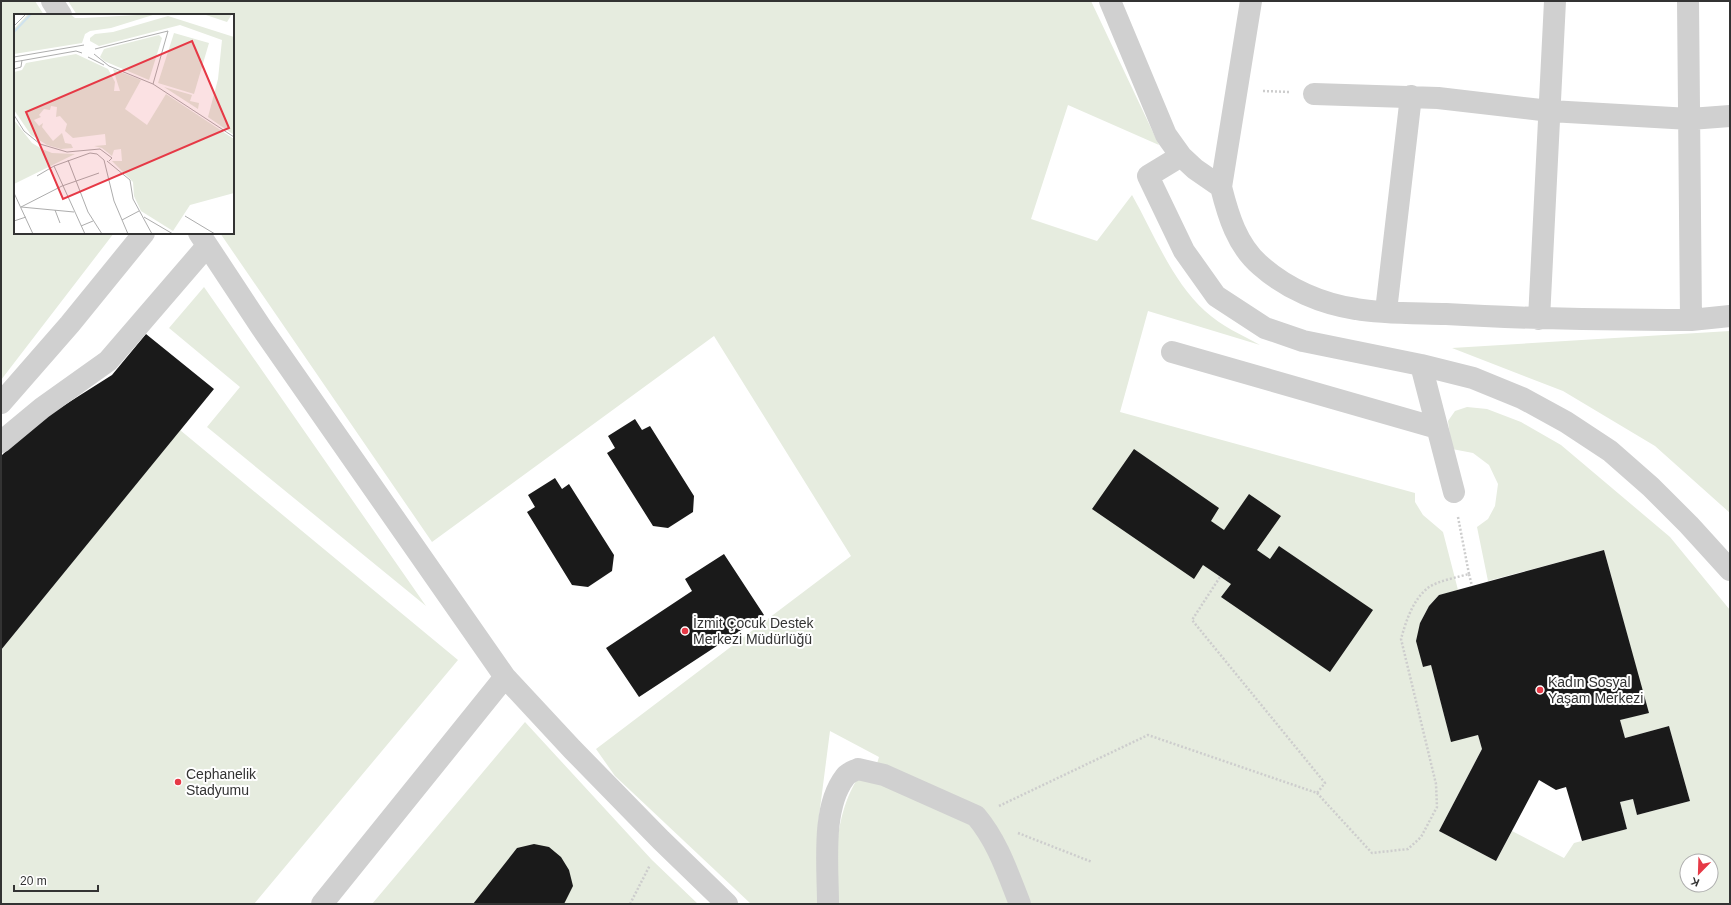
<svg xmlns="http://www.w3.org/2000/svg" width="1731" height="905" viewBox="0 0 1731 905" font-family="Helvetica,sans-serif">
  <style>
    .green { fill: #e6ecdf; fill-rule: evenodd }
    .building { fill: #1a1a1a }
    .lines { fill: none; stroke-linecap: round; stroke-linejoin: round }
    .path { stroke: #cdcdcd; stroke-width: 2.5; stroke-dasharray: 2 2; stroke-linecap: butt }
    .minor { stroke: #d0d0d0; stroke-width: 22 }
    .poi-dot { fill: #e63946; stroke: #fff; stroke-width: 1.5 }
    .labels { text-anchor: middle; dominant-baseline: central; stroke-width: 4; stroke-linejoin: round; paint-order: stroke }
    .poi-label { font-size: 14px; fill: #333; stroke: #fff; text-anchor: start }
    .inset-river { fill: none; stroke: #cfe2ee; stroke-width: 2 }
    .inset-road { fill: none; stroke: #adadad; stroke-width: 1 }
    .view { fill: #e63946; fill-opacity: 0.15; stroke: #e63946; stroke-width: 2 }
    .inset-edge { fill: none; stroke: #333; stroke-width: 2 }
  </style>
  <rect width="100%" height="100%" fill="#fff"/>
  <path class="green" d="M1 1H35L44 15H15V233H114L1 380Z
    M68 1H1091L1159 145 1068 105 1031 219 1097 241 1132 195C1154 234 1172 281 1205 311 1221 326 1242 335 1260 345L1148 311 1120 412 1415 493V502L1423 515 1443 532 1458 590 1439 595 1429 606 1420 623 1423 667 1431 665 1451 741 1478 735 1482 749 1439 831 1496 861 1512 831 1564 858 1574 843 1627 829 1620 802 1633 799 1637 815 1690 801 1669 726 1625 738 1620 720 1648 712 1604 550 1488 581 1477 527 1488 519 1495 506 1498 484 1489 465 1473 453 1452 449 1448 421 1455 411 1467 407 1487 409 1521 422 1561 445 1670 537 1730 610V904H838C834 863 835 817 856 781L873 777 879 757 830 731 818 824 820 904H751L615 776 596 749 851 556 714 336 432 542 220 233H233V15H77ZM1687 861H1711V885H1687Z
    M204 287 426 606 207 427 240 387 169 328Z
    M1730 331V513L1655 446 1563 391 1452 348Z
    M180 430 458 660 254 904H1V650Z
    M525 722 652 860 698 904H372Z"/>
  <path class="building" d="M146 334 214 389 1 650V456L33 425 112 375Z
    M635 419 642 430 650 426 694 496 693 512 668 528 653 526 607 453 615 448 608 436Z
    M1134 449 1219 508 1211 521 1224 530 1249 494 1281 516 1257 550 1270 559 1279 546 1373 610 1330 672 1221 597 1231 584 1203 565 1194 579 1092 509Z
    M555 478 562 489 569 484 614 555 612 571 588 587 572 585 527 512 535 507 528 495Z
    M1604 550 1649 713 1620 720 1625 738 1669 726 1690 801 1637 815 1633 799 1620 802 1627 829 1582 841 1566 787 1556 790 1539 780 1496 861 1439 831 1482 749 1478 735 1451 742 1431 665 1423 667 1416 641 1420 623 1429 606 1439 595Z
    M724 554 764 615 639 697 606 648 692 591 685 579Z
    M534 844 549 847 561 857 569 870 573 886 564 904H473L517 848Z"/>
  <g class="lines">
    <path class="path" d="M1263 91 1290 92
      M1458 517 1469 574
      M1317 793 1372 853 1408 849 1421 837 1437 807 1436 784 1401 639C1406 621 1413 599 1429 587 1438 581 1458 577 1469 574L1472 586
      M999 806 1148 735 1317 793 1325 783 1192 620 1220 577
      M1018 833 1092 862
      M630 904 650 865"/>
    <path class="minor" d="M52 1 61 15
      M1110 1 1166 135 1181 156 1195 169 1221 187
      M1251 1 1221 187C1228 215 1237 246 1261 266 1287 289 1322 304 1356 309 1383 314 1419 313 1446 314 1528 319 1609 320 1691 320L1688 1
      M1314 94 1438 98 1550 111 1690 119 1730 116
      M1181 156 1148 176 1184 251 1216 296 1265 328 1303 341 1421 365 1473 378 1522 398 1566 422 1610 451 1651 487 1689 525 1730 570
      M199 233 261 327 505 677 572 749 661 840 727 904
      M1386 311 1411 96
      M1539 319 1555 1
      M1691 320 1730 316
      M1172 352 1437 428
      M1421 365 1454 492
      M1 403 70 324 144 233
      M1 442 42 408 108 361 207 246
      M322 904 505 677
      M828 904C828 866 821 808 845 777 847 773 854 771 858 769L884 775 976 816C998 842 1008 874 1020 904"/>
  </g>
  <g class="poi-dot">
    <circle cx="685" cy="631" r="4"/>
    <circle cx="1540" cy="690" r="4"/>
    <circle cx="178" cy="782" r="4"/>
  </g>
  <g class="labels">
    <g class="poi-label">
      <text x="693" y="623">İzmit Çocuk Destek<tspan x="693" dy="16">Merkezi Müdürlüğü</tspan></text>
      <text x="1548" y="682">Kadın Sosyal<tspan x="1548" dy="16">Yaşam Merkezi</tspan></text>
      <text x="186" y="774">Cephanelik<tspan x="186" dy="16">Stadyumu</tspan></text>
    </g>
  </g>
  <g transform="translate(14 14)">
    <rect width="220" height="220" fill="#fff"/>
    <path d="M14 0H56L61 4H69L142 0 97 14 76 17 71 20 68 29 0 40V15ZM189 0 211 1 218 0 213 8ZM154 2 220 23V121L194 103 204 65 208 26 166 11 85 32 76 27V24L81 20 99 18ZM160 19 195 29 180 80 144 69ZM145 21 148 24 135 66 90 47 86 43 90 35ZM62 40 94 55 101 68 100 77H106L99 55 127 66 111 95 133 111 152 80 220 125V179L176 191 159 217 127 197 120 182 119 168 98 147H108L107 135 100 136 98 142 88 134 80 132 92 131 91 120 59 124 51 117 53 110 46 102 42 103 43 93 37 92 36 96 30 95 25 101 27 103 20 106 25 112 29 109 28 113 39 127 48 119 51 129 57 130 59 134 47 135 33 131 17 121 0 96V58L8 56 12 49ZM150 73 178 81 176 87 185 89 184 95ZM0 106 18 129 28 135 38 139 61 140 0 170Z" fill="#e6ecdf"/>
    <path class="inset-river" d="M0 18 17 0"/>
    <path class="inset-road" d="M0 12 12 0M81 35 154 17M80 40 95 52 139 70 220 123M0 43 70 31M74 43 90 51M0 48 62 37 68 39M0 55 7 53 8 46M139 70 154 17M0 101 10 117 26 130 53 138 86 135 98 144 95 147M54 146 74 198 88 220M93 147 116 166 119 185 138 220M23 162 40 152M0 179 19 220M7 193 48 172 85 159M7 193 60 198M41 196 46 209M171 202 201 220M130 203 159 220M108 206 125 197M0 207 12 203M67 212 79 207M71 220 40 152 76 139 83 140 90 146 100 187 114 220"/>
    <path class="view" d="M178 27 215 114 49 185 12 98Z"/>
    <rect width="220" height="220" class="inset-edge"/>
  </g>
  <rect width="1731" height="905" fill="none" stroke="#333333" stroke-width="4"/>
  <g transform="translate(1699 873) rotate(203)"><circle r="19" fill="#ffffff" stroke="#adadad"/>
  <path d="M0-3L7 15L0 10L-7 15Z" fill="#e63946"/>
  <text y="-6" font-size="11" font-weight="bold" text-anchor="middle" fill="#333333">K</text>
  </g>
  <path d="M14 885v6h84v-6" fill="none" stroke="#333333" stroke-width="2"/>
  <text x="20" y="885" font-size="12" fill="#333333" stroke="#ffffff" stroke-width="3" paint-order="stroke">20 m</text>
</svg>
